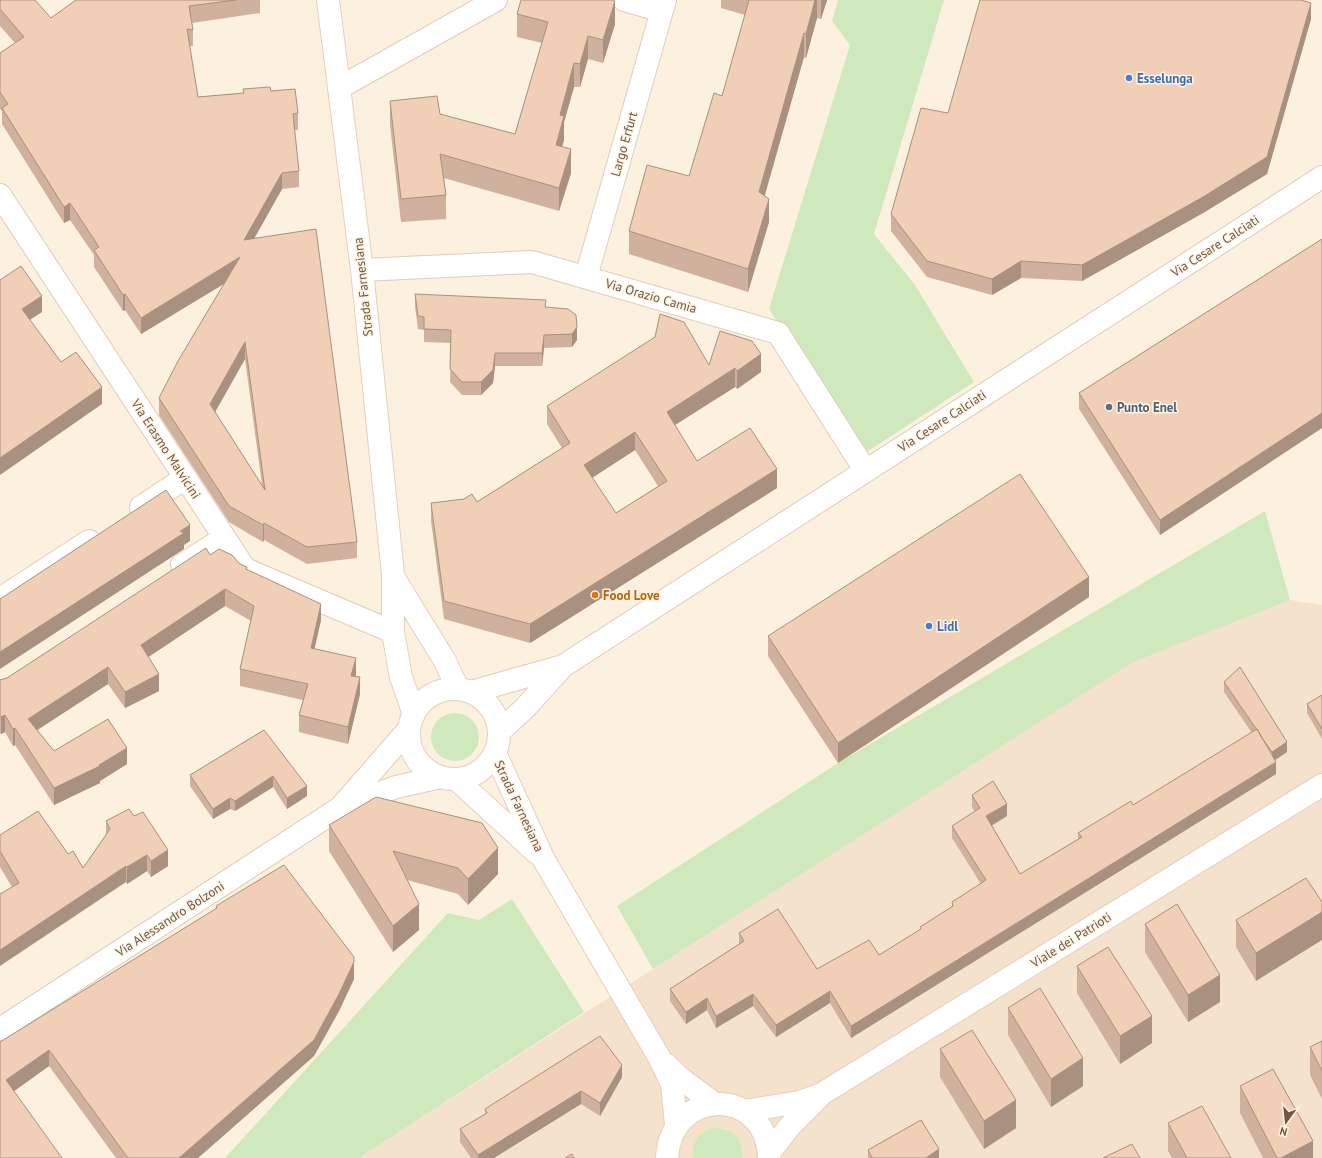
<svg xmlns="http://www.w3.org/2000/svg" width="1322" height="1158" viewBox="0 0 1322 1158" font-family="'PT Sans',sans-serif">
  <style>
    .residential { fill: #f4e2cc }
    .green { fill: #cfe9bd }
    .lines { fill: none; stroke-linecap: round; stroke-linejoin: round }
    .street-casing { stroke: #e0ccba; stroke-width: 24 }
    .secondary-casing { stroke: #e7cfba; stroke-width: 24 }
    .street { stroke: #fff; stroke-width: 22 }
    .secondary { stroke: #fff; stroke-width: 22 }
    .wall { fill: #cfb19d; fill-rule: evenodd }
    .shaded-wall { fill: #a9907f }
    .building { fill: #f1ceb6; stroke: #a9907f; fill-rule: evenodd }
    .shop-dot { fill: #3f7fe0; stroke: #fff5e4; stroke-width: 1.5 }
    .service-dot { fill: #5c6f8a; stroke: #fff5e4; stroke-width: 1.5 }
    .food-dot { fill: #e8710a; stroke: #fff5e4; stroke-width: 1.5 }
    .labels { text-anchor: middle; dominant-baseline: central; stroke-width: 3; stroke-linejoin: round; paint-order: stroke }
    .shop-label { font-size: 13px; font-weight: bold; fill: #366cbe; stroke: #fff5e4; text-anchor: start }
    .street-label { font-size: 13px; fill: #715646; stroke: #fff5e4 }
    .service-label { font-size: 13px; font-weight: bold; fill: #4e5e75; stroke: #fff5e4; text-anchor: start }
    .food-label { font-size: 13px; font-weight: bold; fill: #c56008; stroke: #fff5e4; text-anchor: start }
  </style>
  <rect width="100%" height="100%" fill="#fcf1de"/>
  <path class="residential" d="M1290 600 1322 605V1158H359L1133 661Z"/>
  <path class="green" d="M838 0H944L874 234 915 285 974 382 862 455 769 309 850 45 832 21Z
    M1265 511 1290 600 1133 662 653 969 617 906 838 763Z
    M431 737a24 24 0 1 1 48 0a24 24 0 1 1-48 0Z
    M512 899 584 1012 359 1158H225L448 913 479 920Z
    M711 1128C730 1127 745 1138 742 1158H693C691 1143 698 1134 711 1128Z"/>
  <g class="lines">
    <g class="street-casing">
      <path id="street" d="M624 0 662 11
        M339 88 496 0
        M0 195 245 569 393 632
        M362 270 532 262 778 333 865 470
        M586 277 665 0
        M141 507 185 478
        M182 565 224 538
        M0 599 89 541
        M471 692 563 666
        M499 732 525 708 563 666 1322 177
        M341 807 409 729
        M0 1029 340 808 396 787 441 777"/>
    </g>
    <g class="secondary-casing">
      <path id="secondary" d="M328 0 362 270 393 575V632L401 677 414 714
        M394 578 445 661 458 689
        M409 734a45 45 0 1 1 90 0a45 45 0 1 1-90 0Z
        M495 753 544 860 659 1057 672 1084 676 1125
        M456 779 538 854
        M667 1065 680 1078 715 1104
        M744 1111 800 1102 820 1095 1322 785
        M769 1153 790 1126 819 1097
        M667 1158C671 1086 767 1086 769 1158"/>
    </g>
    <use href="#street" class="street"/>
    <use href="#secondary" class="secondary"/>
  </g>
  <path class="wall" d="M0 0 51 18 76 0H260V13L192 23 193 30V46H189L198 97 243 93V89L271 91 298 113V130H294L299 171V187L282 189 254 238 357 542V558L307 564 264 540 263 542 229 522 159 415V398L224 284 141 334 125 310 123 311 94 267V255L70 220 64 223 2 124V111L0 109V53L15 43 0 26ZM245 359 262 485 215 412Z
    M721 0H827L821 19 817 18 806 58 804 57 764 196 769 222 748 292 629 254V231L689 176 722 96 745 15 721 8Z
    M517 14 615 24 603 63 588 59 580 87H574L564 122V140L562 147 571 173 559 211 444 178 446 195V219L401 222 390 125V101L440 114 515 134 542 43 517 37Z
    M1311 19 1267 174 1203 213 1082 281 1021 278 992 295 927 277 891 231V214L948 113Z
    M1322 239V428L1160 535 1079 409V393Z
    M415 294 546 307 577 340 572 347 544 348 542 366H495L493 383 481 395H462L450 382 451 343 424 342V330L418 329 415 307Z
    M709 365 761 372 737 389 735 387 675 425 697 461 777 488 530 643 444 619 431 521V503L477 502 562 448 547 424V406ZM635 450 658 486 616 513 592 478Z
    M210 555 240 564 321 620 314 649 356 674 355 677 360 694 348 744 299 732V715L303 700 240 686V669L251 621 225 606 148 657 159 691 125 708 108 684 37 730 54 751 127 764 100 781V783L54 805 15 745 13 746 5 732 1 734 0 733V680L7 678Z
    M1089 597 838 763 768 656V636Z
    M1224 682 1287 752 1275 760 1276 774 851 1038 830 1003 776 1037 753 1006 716 1028 707 1010 686 1024 670 1001V989L739 944V933L817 969 879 955 920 930V927L952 907V902L981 884 952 838V826L975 812 972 807V795L1007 816 992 825 1020 874 1078 839V833L1133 805 1252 733 1224 692Z
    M1322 695V739L1307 713V704Z
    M264 730 307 796 287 809 273 787 235 811 230 809 213 819 190 786V775Z
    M106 821 168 866 151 877 147 871 127 884 126 882 12 887 0 867V835L68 854 83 868 106 835Z
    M329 825 498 874 468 905 458 894 407 880 419 930 393 952 329 851Z
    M1306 878 1256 981 1236 947V920Z
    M216 906 354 979 339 1011 314 1056 198 1158H116L49 1066 14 1091 0 1158V1042L216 909Z
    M1145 924 1220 1002 1188 1022 1145 952Z
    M1077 966 1152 1043 1120 1064 1077 993Z
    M1008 1008 1083 1086 1051 1107 1008 1035Z
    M1322 1041V1099L1310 1075V1047Z
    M940 1049 1016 1128 984 1149 940 1077Z
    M622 1077 600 1116 581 1104 494 1158H471L460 1142V1129L485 1114V1109Z
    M1240 1086 1313 1158H1263L1240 1113Z
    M1168 1123 1231 1158H1172L1168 1151Z
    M868 1150 939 1158H868Z"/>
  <path class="shaded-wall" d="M815 0H817V18L806 58V34Z
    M821 0H827L821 19Z
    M615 1V24L603 63V40Z
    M1311 3V19L1267 174 1203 213 1082 281V265Z
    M804 33V57L759 216V192Z
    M588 36V59L580 87V64Z
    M574 63V87L564 122V140L556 168V145L560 115Z
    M571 149V173L559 211V188Z
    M282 173V189L244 257V240Z
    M769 199V222L748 292V269Z
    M70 203V220L64 223V207Z
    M240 257V274L141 334V318Z
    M1021 261V278L992 295V279Z
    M125 294V310L123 311V295Z
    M42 296V312L22 325V309Z
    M577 327V340L572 347V334Z
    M544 335V348L542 366V353Z
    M245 342V359L210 421V404Z
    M495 353V366L493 383 481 395V382Z
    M761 354V372L737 389V371Z
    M735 368V387L667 430V412Z
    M102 387V404L0 475V458Z
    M1322 413V428L1160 535V520Z
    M635 432V450L584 483V465Z
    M777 469V488L530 643V624Z
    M264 523V540L263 542V525Z
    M190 525V541L184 545V549L0 669V652Z
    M1089 577V597L838 763V743Z
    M225 589V606L141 662V645Z
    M321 604V620L311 665V648Z
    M356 658V674L351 693V676Z
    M108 667V684L28 736V719Z
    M159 674V691L125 708V692Z
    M360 677V694L348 744V727Z
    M5 715V732L1 734V717Z
    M15 728V745L13 746V729Z
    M1287 742V752L1272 762V752Z
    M127 748V764L100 781V783L54 805V788L99 765Z
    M1276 762V774L851 1038V1026Z
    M273 776V787L235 811V801Z
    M307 786V796L287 809V798Z
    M230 798V809L213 819V809Z
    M1007 804V816L986 829V816Z
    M498 848V874L468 905V879Z
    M168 850V866L151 877V861Z
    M147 855V871L127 884V867Z
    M126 866V882L0 966V950Z
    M419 904V930L393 952V926Z
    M1322 912V940L1256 981V953Z
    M354 962V979L339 1011 314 1056 198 1158H179Z
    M1220 975V1002L1188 1022V995Z
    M830 991V1003L776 1037V1025Z
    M753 994V1006L716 1028V1016Z
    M707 998V1010L686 1024V1012Z
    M1152 1016V1043L1120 1064V1036Z
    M49 1050V1066L6 1097V1080Z
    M1083 1058V1086L1051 1107V1079Z
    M622 1065V1077L600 1116V1103Z
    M581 1091V1104L494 1158H478V1155Z
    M1016 1100V1128L984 1149V1121Z
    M1313 1141V1158H1281Z
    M939 1149V1158H926Z"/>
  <path class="building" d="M0 0H35L51 18 76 0H236L189 6 193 30 187 29 198 97 244 93 243 89 270 87 271 91 295 89 298 113 293 114 299 171 282 173 244 240 316 229 357 542 307 547 264 523 263 525 229 506 159 398 178 361 240 257 141 318 125 294 123 295 94 250 99 247 70 203 64 207 2 108 8 104 0 92V53L24 37 0 9ZM245 342 265 490 210 404Z
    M521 0H613L615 1 603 40 588 36 580 64 574 63 560 115 564 116 556 145 571 149 559 188 440 154 446 195 401 199 390 101 437 96 440 114 515 134 548 22 517 14Z
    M749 0H815L806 34 804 33 759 192 769 199 748 269 629 231 647 165 689 176 714 93 722 96Z
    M980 0H1301L1311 3 1267 157 1203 197 1082 265 1021 261 992 279 927 261 891 214 921 108 948 113Z
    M1322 239V413L1160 520 1079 393Z
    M21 266 42 296 22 309 61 362 76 352 102 387 0 458V280Z
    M415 294 546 300 545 307 568 309 576 315 577 327 572 334 544 335 542 353H495L493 370 481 382H462L450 369 451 330 424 329V317L418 316Z
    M660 314 684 322 709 365 720 331 752 341 761 354 737 371 735 368 667 412 697 461 750 428 777 469 530 624 444 601 431 503 464 499 472 494 477 502 570 443 547 406 655 337ZM635 432 667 481 616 513 584 465Z
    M1020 474 1089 577 838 743 768 636Z
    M166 490 190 525 180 531 184 533 0 652V599Z
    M206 548 210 555 219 549 232 555 240 564 247 567 246 569 321 604 311 648 356 658 351 676 360 677 348 727 299 715 308 684 240 669 254 606 225 589 141 645 159 674 125 692 108 667 28 719 54 751 108 719 127 748 99 765 100 766 54 788 15 728 13 729 5 715 1 717 0 716V680L7 678Z
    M1240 667 1287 742 1272 752 1262 738 1257 729V730L1224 682Z
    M1322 695V729L1307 704Z
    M1257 729 1276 762 851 1026 830 991 776 1025 753 994 716 1016 707 998 686 1012 670 989 744 941 739 933 778 909 817 969 869 940 879 955 921 929 920 927 953 906 952 902 986 880 952 826 980 808 972 795 993 781 1007 804 986 816 1020 874 1082 837 1078 833 1131 801 1133 805Z
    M264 730 307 786 287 798 273 776 235 801 230 798 213 809 190 775Z
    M376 797 482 823 498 848 468 879 458 868 393 851 419 904 393 926 329 825Z
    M129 809 134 816 143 812 168 850 151 861 147 855 127 867 126 866 0 950V894L19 883 0 851V835L38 811 68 854 73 851 83 868 110 829 106 821Z
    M284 865 354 957V962L339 994 314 1040 179 1158H128L49 1050 6 1080 62 1158H0V1042L217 908 216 906Z
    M1306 878 1322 902V912L1256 953 1236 920Z
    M1177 904 1220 975 1188 995 1145 924Z
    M1108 947 1152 1016 1120 1036 1077 966Z
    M1040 988 1083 1058 1051 1079 1008 1008Z
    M972 1030 1016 1100 984 1121 940 1049Z
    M600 1036 622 1065 600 1103 581 1091 478 1155 460 1129 487 1113 485 1109Z
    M1322 1041V1071L1310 1047Z
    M1273 1069 1313 1141 1281 1158H1277L1240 1086Z
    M1202 1106 1231 1158H1187L1168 1123Z
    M921 1120 939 1149 926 1158H872L868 1150Z
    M1132 1144 1140 1158H1103Z
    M572 1154 574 1158H565Z"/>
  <g class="shop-dot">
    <circle cx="1129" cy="78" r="4"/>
    <circle cx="929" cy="626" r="4"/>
  </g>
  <circle class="service-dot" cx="1109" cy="407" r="4"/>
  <circle class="food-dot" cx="595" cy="595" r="4"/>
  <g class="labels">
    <g class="shop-label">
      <text x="1137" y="78">Esselunga</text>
      <text x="937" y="626">Lidl</text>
    </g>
    <g class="street-label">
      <text transform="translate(624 144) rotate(-74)">Largo Erfurt</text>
      <text transform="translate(1215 246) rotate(-33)">Via Cesare Calciati</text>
      <text transform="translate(363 287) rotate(-96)">Strada Farnesiana</text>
      <text transform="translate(651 296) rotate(16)">Via Orazio Camia</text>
      <text transform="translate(942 421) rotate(-33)">Via Cesare Calciati</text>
      <text transform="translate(166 449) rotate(57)">Via Erasmo Malvicini</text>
      <text transform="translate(519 806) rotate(65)">Strada Farnesiana</text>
      <text transform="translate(170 919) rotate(-33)">Via Alessandro Bolzoni</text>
      <text transform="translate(1071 940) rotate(-32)">Viale dei Patrioti</text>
    </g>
    <g class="service-label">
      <text x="1117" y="407">Punto Enel</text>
    </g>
    <g class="food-label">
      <text x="603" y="595">Food Love</text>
    </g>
  </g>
  <g transform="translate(1286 1122) rotate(195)" stroke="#fff5e4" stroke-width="3" paint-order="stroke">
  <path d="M0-3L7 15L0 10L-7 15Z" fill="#715646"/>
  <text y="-6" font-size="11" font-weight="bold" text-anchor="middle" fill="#715646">N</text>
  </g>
</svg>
